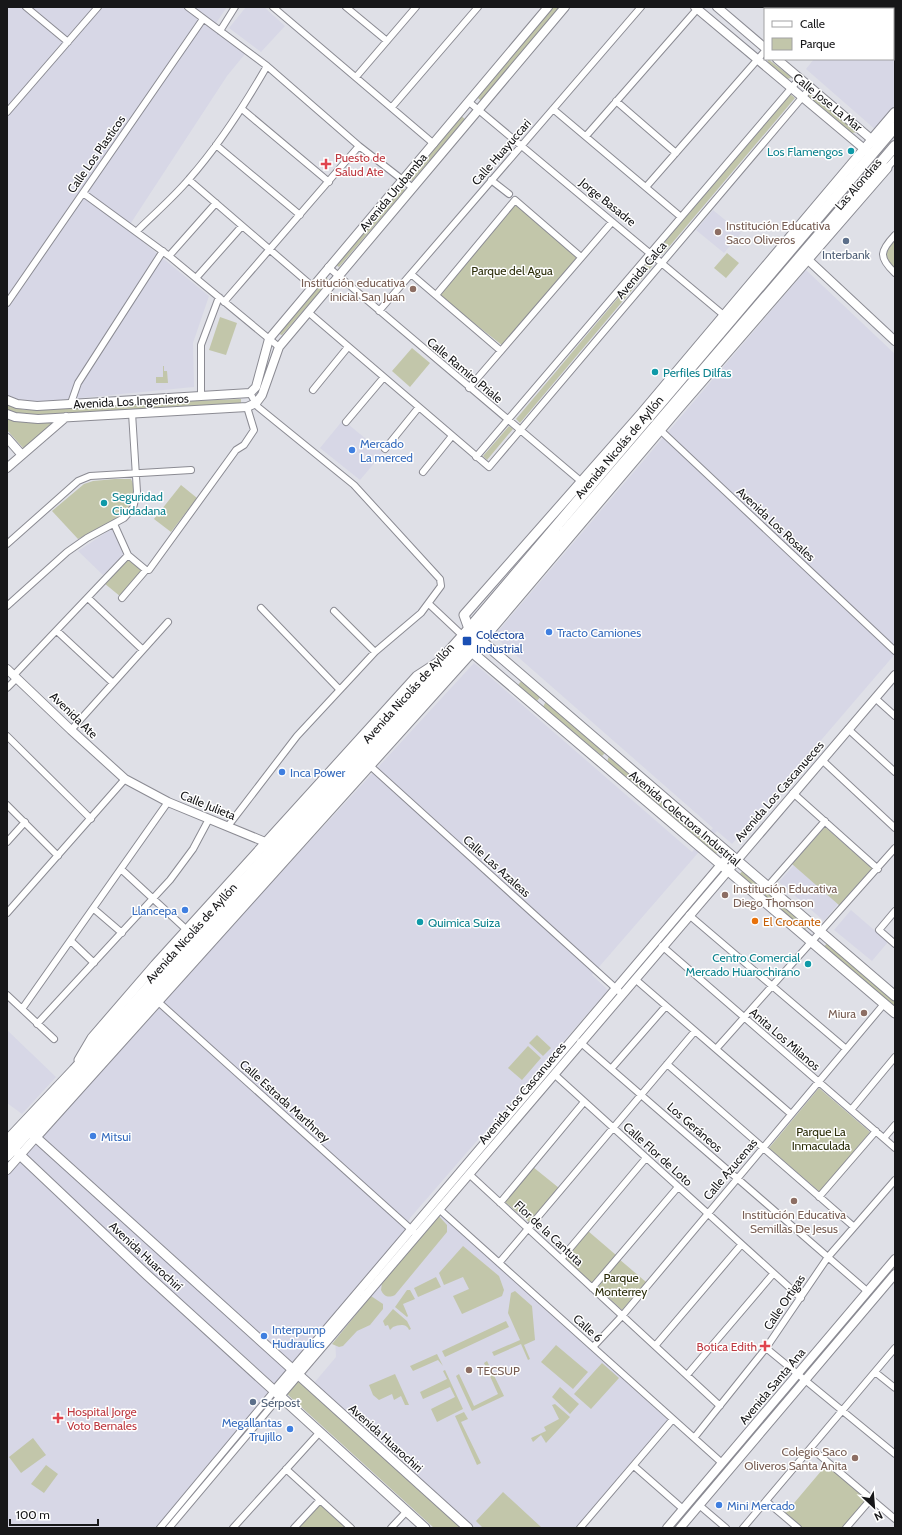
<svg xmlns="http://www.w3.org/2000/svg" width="902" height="1535" viewBox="0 0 902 1535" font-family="Cabin,sans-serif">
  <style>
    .built { fill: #d7d7e6 }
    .green { fill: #c2c6aa }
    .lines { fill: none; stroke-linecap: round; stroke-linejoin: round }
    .minor-casing { stroke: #8b8b93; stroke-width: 8 }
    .tertiary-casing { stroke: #8b8b93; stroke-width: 10 }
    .secondary-casing { stroke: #8b8b93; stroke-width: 11 }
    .primary-casing { stroke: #8b8b93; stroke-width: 12 }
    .minor { stroke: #fff; stroke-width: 6 }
    .tertiary { stroke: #fff; stroke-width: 8 }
    .secondary { stroke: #fff; stroke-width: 9 }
    .primary { stroke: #fff; stroke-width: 10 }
    .culture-dot { fill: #0f9aa8; stroke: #fff; stroke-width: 1.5 }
    .health-dot { fill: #e0444e; stroke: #fff; stroke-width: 1.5 }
    .education-dot { fill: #8d6e63; stroke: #fff; stroke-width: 1.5 }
    .service-dot { fill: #5c6f8a; stroke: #fff; stroke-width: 1.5 }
    .shop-dot { fill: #3f7fe0; stroke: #fff; stroke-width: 1.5 }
    .transit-dot { fill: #1a4fb4; stroke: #fff; stroke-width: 1.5 }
    .food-dot { fill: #e8710a; stroke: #fff; stroke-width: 1.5 }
    .labels { text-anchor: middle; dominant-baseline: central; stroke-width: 3; stroke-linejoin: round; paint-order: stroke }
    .street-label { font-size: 12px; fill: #171719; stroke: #fff }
    .culture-label { font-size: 12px; fill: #0d838f; stroke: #fff; text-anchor: start }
    .health-label { font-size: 12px; fill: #be3a42; stroke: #fff; text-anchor: start }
    .education-label { font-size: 12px; fill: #785e54; stroke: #fff; text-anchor: start }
    .service-label { font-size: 12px; fill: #4e5e75; stroke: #fff }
    .park-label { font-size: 12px; fill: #2b2d09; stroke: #fff }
    .shop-label { font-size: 12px; fill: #366cbe; stroke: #fff; text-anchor: start }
    .transit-label { font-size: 12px; fill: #164399; stroke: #fff; text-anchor: start }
    .food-label { font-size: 12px; fill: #c56008; stroke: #fff; text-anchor: start }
  </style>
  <rect width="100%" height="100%" fill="#dfe0e7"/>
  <path class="built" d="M7 7H227L212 29 245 54 227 76 127 229 209 296 193 343 194 387 39 402 15 400 7 396Z
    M246 7H264L285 26 261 52 229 28Z
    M893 15 895 16V109L877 131 806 69 814 59H893Z
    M713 210 741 233 724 253 696 230Z
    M806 270 895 354V654L732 844 717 831 592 975 608 990 410 1218 404 1232 156 1528H7V1170L474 663 692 852 713 828 494 636Z
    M343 420 383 453 360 480 320 448Z
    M113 528 124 555 103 575 78 551Z
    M794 865 838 904 824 921 779 882Z
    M851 910 888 942 872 961 834 930Z
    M7 1030 56 1077 22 1114 7 1103Z
    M438 1212 668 1420 575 1528H476L314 1383 336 1357 335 1337Z"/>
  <path class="green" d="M553 7H560L481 101 477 97Z
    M768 59 790 76 791 78 787 79 768 62Z
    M812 93 859 132 851 133 808 98 809 94Z
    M790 94 795 98 662 255 657 250Z
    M461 116 465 119 412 181 408 178Z
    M400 186 405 190 339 267 336 265Z
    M513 202 579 257 503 346 436 293Z
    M895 239V269C882 257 885 252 895 239Z
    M727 253 739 263 726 278 714 268Z
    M649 261 654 264 520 423 516 419Z
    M326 277 329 281 282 335 279 334 278 332Z
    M220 317 237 323 226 355 209 350Z
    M412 348 430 363 410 387 392 371Z
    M163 366H164V371H167L168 383H156V377H163Z
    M241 399V405L68 414 24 416 7 411V405L25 410H39L169 402Z
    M7 417 55 421 24 449 7 430Z
    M509 426 513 429 487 460 483 456Z
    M115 479H131C147 511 99 528 78 539L52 511 84 484 93 481Z
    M181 485 197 498 171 532 154 519Z
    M128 560 144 571 121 597 104 583Z
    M523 679 541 696 537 701 518 685Z
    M546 701 606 752 602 756 543 707Z
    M609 756 720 849 715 855 607 762Z
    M825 827 873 869 840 906 792 864Z
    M744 869 809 925 804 931 739 875Z
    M828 942 895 999V1010L823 948Z
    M537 1035 551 1048 543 1056 529 1043Z
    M528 1046 541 1058 522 1080 508 1068Z
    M819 1088 870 1132 820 1192 769 1148Z
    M533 1167 559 1188 529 1222 505 1202Z
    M438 1215 447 1225V1232L395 1295C389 1298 384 1297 381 1290L382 1283Z
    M588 1231 616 1255 592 1283 565 1258Z
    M463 1246 499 1276 504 1290 502 1296 462 1314 453 1296 469 1289 463 1277 444 1285 439 1273Z
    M619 1259 646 1282 622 1310 596 1286Z
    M895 1261V1267L806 1371 804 1370Z
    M436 1277 441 1287 418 1297 414 1288Z
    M407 1290H410L415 1299 403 1304 408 1316 407 1317 395 1307Z
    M515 1291 532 1306 535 1340 524 1345 530 1359 528 1360 521 1344 494 1356 492 1352 520 1340 508 1313 511 1293Z
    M371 1296 383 1304V1309L370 1325 357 1331 343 1346 339 1347 332 1344Z
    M393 1309 407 1321 411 1329 409 1330C406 1323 399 1325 393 1327L390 1330 388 1325 385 1326 383 1321Z
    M506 1321 509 1327 445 1357 442 1351Z
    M556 1345 588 1372 573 1389 541 1362Z
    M437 1354 443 1366 438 1360 413 1371 410 1366Z
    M487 1361 504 1396 472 1411 456 1376 459 1374 474 1406 498 1394 484 1363Z
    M602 1363 619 1378 591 1409 574 1394Z
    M445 1370 463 1409 437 1422 431 1409 455 1397 450 1387 423 1399 420 1392 447 1379 443 1371Z
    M395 1374 409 1405H405L401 1396 394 1400 392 1394 379 1400 373 1395 369 1385Z
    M298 1381 461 1528H434L287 1394Z
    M795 1382 796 1385 675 1528H670Z
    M560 1387 579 1404 570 1414 552 1397Z
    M555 1404 570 1417 546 1443 541 1435 533 1442 531 1438 546 1431 544 1427 559 1419 552 1405Z
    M464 1412 468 1419 461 1422 481 1463 477 1465 455 1416Z
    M33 1438 46 1455 21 1473 9 1457Z
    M827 1464 869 1499 844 1528H799L784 1515Z
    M46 1465 58 1474 44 1493 31 1484Z
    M503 1492 541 1527 540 1528H483L476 1521Z
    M320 1504 347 1528H298Z"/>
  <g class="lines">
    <g class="minor-casing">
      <path id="minor" d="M26 7 68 42
        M188 7 267 66 359 146 413 188
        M273 7 434 144
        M346 7 387 41
        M220 31 235 7
        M356 77 416 7
        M616 101 676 153
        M469 102 726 317
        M392 107 478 7
        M242 109 329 182
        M553 109 681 217
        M7 112 98 7
        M586 136 699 7
        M216 145 300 215
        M887 168 895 159
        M189 180 312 286
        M491 180 509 194
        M646 187 765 51
        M83 193 169 256 279 347
        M137 231C154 214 173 198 189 179 219 145 244 106 267 66
        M895 235C880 251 878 257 895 273
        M169 256 216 203
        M328 267 583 483
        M411 274 501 351
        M196 278 242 226
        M436 295 515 200 581 257
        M224 302 359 146
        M7 303 203 19
        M379 311 641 7
        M308 312 489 467 811 87
        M469 388 612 222
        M313 390 348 347
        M201 396V345L219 297
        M71 403 78 383 163 251
        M346 422 384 377
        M658 428 895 651
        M385 449 419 407
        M476 457 800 78
        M423 472 452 436
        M114 524 128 555 146 570H149L236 450 244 445 254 430 247 407
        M7 544 78 481 90 476 191 470
        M88 598 143 650
        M122 598 146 570
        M429 604 463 636
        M7 606 67 552 87 538 124 518 133 508 137 492 132 413
        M261 608 339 689
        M334 611 375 652
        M57 631 113 683
        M14 675 128 555
        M7 688 17 678
        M875 698 895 716
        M848 729 895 772
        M71 730 168 622
        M7 736 91 819
        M822 760 895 828
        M367 763 622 994
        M793 793 878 869
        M7 805 58 856
        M228 826 297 736 375 652 421 613 441 586 440 579 354 485 258 407 250 393
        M7 842 25 822
        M122 870 189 932
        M768 886 825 821
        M94 909 122 933
        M895 911 879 930 895 944
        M7 913 125 779
        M689 915 845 1048
        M71 941 94 963
        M662 946 895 1148
        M635 979 791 1114
        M7 995 54 1039
        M155 999 414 1232
        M22 1009 168 802
        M37 1024 170 880 193 849 209 819
        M580 1042 867 1291
        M716 1049 895 848
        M667 1064 853 1226
        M611 1069 666 1006
        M554 1074 801 1298
        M851 1110 895 1057
        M884 1138 895 1125
        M469 1174 720 1406
        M819 1197 876 1131
        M500 1203 584 1102
        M439 1209 722 1463
        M561 1259 646 1158
        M499 1263 695 1031
        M592 1288 678 1187
        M655 1346 741 1245
        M593 1347 622 1316 884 1004
        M766 1348 895 1454
        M875 1372 895 1388
        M687 1375 773 1274
        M694 1438 766 1348 828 1257 895 1180
        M811 1448 895 1519
        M634 1466 683 1509
        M286 1469 351 1528
        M766 1501 798 1528
        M699 1505 726 1528
        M160 1528 275 1390
        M169 1528 280 1396
        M233 1528 319 1433
        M294 1528 320 1500
        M391 1528 406 1512
        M580 1528 673 1419
        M743 1528 895 1348
        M846 1528 871 1499"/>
    </g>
    <g class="tertiary-casing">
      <path id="tertiary" d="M695 7 869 153
        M717 7 765 48
        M777 59 877 144
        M804 256 895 341
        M7 400 17 404 37 406 250 393 256 387 269 339 548 7
        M7 414 15 417 38 419 247 407 256 403 262 395 279 347 565 7
        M7 438 22 455
        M7 468 66 417
        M7 669 71 730 125 779 168 802 270 844
        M7 1170 36 1137
        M275 1390 730 854
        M280 1396 895 675
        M667 1528 895 1259
        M680 1528 895 1274"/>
    </g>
    <g class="secondary-casing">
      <path id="secondary" d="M872 140 641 414 464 615 469 629 476 636 895 996
        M467 648 895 1013
        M79 1060 92 1038 155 965 417 676 437 663
        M31 1133 468 1528
        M36 1137 472 652 678 409 887 168
        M9 1143 20 1155 147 1275 425 1528"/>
    </g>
    <g class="primary-casing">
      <path id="primary" d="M872 140 895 113
        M7 1141 74 1070 469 629 895 127
        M7 1156 466 647 895 146"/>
    </g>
    <use href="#minor" class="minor"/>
    <use href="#tertiary" class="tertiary"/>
    <use href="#secondary" class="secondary"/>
    <use href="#primary" class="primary"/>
  </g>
  <g class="culture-dot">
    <circle cx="851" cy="151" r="4"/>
    <circle cx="655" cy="372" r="4"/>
    <circle cx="104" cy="503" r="4"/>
    <circle cx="420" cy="922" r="4"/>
    <circle cx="808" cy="964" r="4"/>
  </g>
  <g class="health-dot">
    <path d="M324 158h4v4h4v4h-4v4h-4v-4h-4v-4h4z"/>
    <path d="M763 1340h4v4h4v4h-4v4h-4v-4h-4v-4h4z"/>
    <path d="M56 1412h4v4h4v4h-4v4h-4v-4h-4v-4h4z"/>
  </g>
  <g class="education-dot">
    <circle cx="718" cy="232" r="4"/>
    <circle cx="413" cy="289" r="4"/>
    <circle cx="725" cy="895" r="4"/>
    <circle cx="864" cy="1013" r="4"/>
    <circle cx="794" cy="1201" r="4"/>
    <circle cx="469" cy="1370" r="4"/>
    <circle cx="855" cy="1458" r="4"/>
  </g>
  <g class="service-dot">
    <circle cx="846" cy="241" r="4"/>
    <circle cx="253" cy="1402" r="4"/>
  </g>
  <g class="shop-dot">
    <circle cx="352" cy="450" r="4"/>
    <circle cx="549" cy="632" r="4"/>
    <circle cx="282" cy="772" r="4"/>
    <circle cx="185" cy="910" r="4"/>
    <circle cx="93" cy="1136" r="4"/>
    <circle cx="264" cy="1336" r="4"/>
    <circle cx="290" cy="1429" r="4"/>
    <circle cx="719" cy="1505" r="4"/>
  </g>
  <rect class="transit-dot" x="462" y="636" width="10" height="10" rx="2"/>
  <circle class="food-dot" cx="755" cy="921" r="4"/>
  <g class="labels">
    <g class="street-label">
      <text transform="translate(828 102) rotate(39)">Calle Jose La Mar</text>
      <text transform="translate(501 152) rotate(-49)">Calle Huayuccari</text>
      <text transform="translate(96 154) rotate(-55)">Calle Los Plasticos</text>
      <text transform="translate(858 184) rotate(-49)">Las Alondras</text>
      <text transform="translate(393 192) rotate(-50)">Avenida Urubamba</text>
      <text transform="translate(608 202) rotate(39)">Jorge Basadre</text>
      <text transform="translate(641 270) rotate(-50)">Avenida Calca</text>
      <text transform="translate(465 370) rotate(40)">Calle Ramiro Priale</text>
      <text transform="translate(131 401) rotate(-3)">Avenida Los Ingenieros</text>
      <text transform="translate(619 447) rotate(-50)">Avenida Nicolás de Ayllón</text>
      <text transform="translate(776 524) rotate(43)">Avenida Los Rosales</text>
      <text transform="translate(408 693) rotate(-48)">Avenida Nicolás de Ayllón</text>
      <text transform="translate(74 715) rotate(44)">Avenida Ate</text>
      <text transform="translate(779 791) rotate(-49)">Avenida Los Cascanueces</text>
      <text transform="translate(208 805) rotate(22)">Calle Julieta</text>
      <text transform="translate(685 818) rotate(40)">Avenida Colectora Industrial</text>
      <text transform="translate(497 866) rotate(42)">Calle Las Azaleas</text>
      <text transform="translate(191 933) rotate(-48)">Avenida Nicolás de Ayllón</text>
      <text transform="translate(785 1039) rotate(41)">Anita Los Milanos</text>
      <text transform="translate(522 1093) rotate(-50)">Avenida Los Cascanueces</text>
      <text transform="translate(285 1101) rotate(42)">Calle Estrada Marthney</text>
      <text transform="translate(695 1127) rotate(41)">Los Geráneos</text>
      <text transform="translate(658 1154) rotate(42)">Calle Flor de Loto</text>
      <text transform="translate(730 1169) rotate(-50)">Calle Azucenas</text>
      <text transform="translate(549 1233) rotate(43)">Flor de la Cantuta</text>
      <text transform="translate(146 1256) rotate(43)">Avenida Huarochirí</text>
      <text transform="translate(784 1302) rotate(-56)">Calle Ortigas</text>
      <text transform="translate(588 1328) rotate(42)">Calle 6</text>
      <text transform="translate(772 1386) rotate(-50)">Avenida Santa Ana</text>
      <text transform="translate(386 1438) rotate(42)">Avenida Huarochiri</text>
    </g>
    <g class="culture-label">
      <text x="843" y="151" text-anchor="end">Los Flamengos</text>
      <text x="663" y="372">Perfiles Dilfas</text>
      <text x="112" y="496">Seguridad<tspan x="112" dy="14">Ciudadana</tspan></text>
      <text x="428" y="922">Quimica Suiza</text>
      <text x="800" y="957" text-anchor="end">Centro Comercial<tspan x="800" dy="14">Mercado Huarochirano</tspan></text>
    </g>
    <g class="health-label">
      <text x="335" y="157">Puesto de<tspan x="335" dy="14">Salud Ate</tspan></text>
      <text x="757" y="1346" text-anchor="end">Botica Edith</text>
      <text x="67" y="1411">Hospital Jorge<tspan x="67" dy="14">Voto Bernales</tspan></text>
    </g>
    <g class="education-label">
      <text x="726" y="225">Institución Educativa<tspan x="726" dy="14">Saco Oliveros</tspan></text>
      <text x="405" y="282" text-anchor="end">Institución educativa<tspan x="405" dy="14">inicial San Juan</tspan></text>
      <text x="733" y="888">Institución Educativa<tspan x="733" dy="14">Diego Thomson</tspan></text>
      <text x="856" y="1013" text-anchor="end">Miura</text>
      <text x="794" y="1214" text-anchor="middle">Institución Educativa<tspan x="794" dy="14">Semillas De Jesus</tspan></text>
      <text x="477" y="1370">TECSUP</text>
      <text x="847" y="1451" text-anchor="end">Colegio Saco<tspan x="847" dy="14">Oliveros Santa Anita</tspan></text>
    </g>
    <g class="service-label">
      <text x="846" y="254">Interbank</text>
      <text x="261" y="1402" text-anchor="start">Serpost</text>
    </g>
    <g class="park-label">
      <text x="512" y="270">Parque del Agua</text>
      <text x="821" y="1131">Parque La<tspan x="821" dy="14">Inmaculada</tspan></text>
      <text x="621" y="1277">Parque<tspan x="621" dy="14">Monterrey</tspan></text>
    </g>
    <g class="shop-label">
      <text x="360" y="443">Mercado<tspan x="360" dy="14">La merced</tspan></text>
      <text x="557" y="632">Tracto Camiones</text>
      <text x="290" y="772">Inca Power</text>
      <text x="177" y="910" text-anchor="end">Llancepa</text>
      <text x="101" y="1136">Mitsui</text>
      <text x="272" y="1329">Interpump<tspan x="272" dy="14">Hudraulics</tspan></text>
      <text x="282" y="1422" text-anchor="end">Megallantas<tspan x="282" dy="14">Trujillo</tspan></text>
      <text x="727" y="1505">Mini Mercado</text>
    </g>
    <g class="transit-label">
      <text x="476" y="634">Colectora<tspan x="476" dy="14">Industrial</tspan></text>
    </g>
    <g class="food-label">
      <text x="763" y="921">El Crocante</text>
    </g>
  </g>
  <rect width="902" height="1535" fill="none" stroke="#171719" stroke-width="16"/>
  <rect x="764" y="8" width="130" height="52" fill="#ffffff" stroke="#a2a2a3"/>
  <rect x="772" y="21" width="20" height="6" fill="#ffffff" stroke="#a2a2a3"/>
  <text x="800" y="28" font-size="12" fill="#171719">Calle</text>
  <rect x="772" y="38" width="20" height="12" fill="#c2c6aa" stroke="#a2a2a3"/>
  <text x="800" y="48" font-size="12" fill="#171719">Parque</text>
  <g transform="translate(874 1507) rotate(154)" stroke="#ffffff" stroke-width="3" paint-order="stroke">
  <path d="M0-3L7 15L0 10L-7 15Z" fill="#171719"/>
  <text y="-6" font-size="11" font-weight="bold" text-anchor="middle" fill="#171719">N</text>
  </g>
  <path d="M10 1519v6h88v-6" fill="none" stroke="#171719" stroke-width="2"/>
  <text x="16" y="1519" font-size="12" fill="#171719" stroke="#ffffff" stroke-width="3" paint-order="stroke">100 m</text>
</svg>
